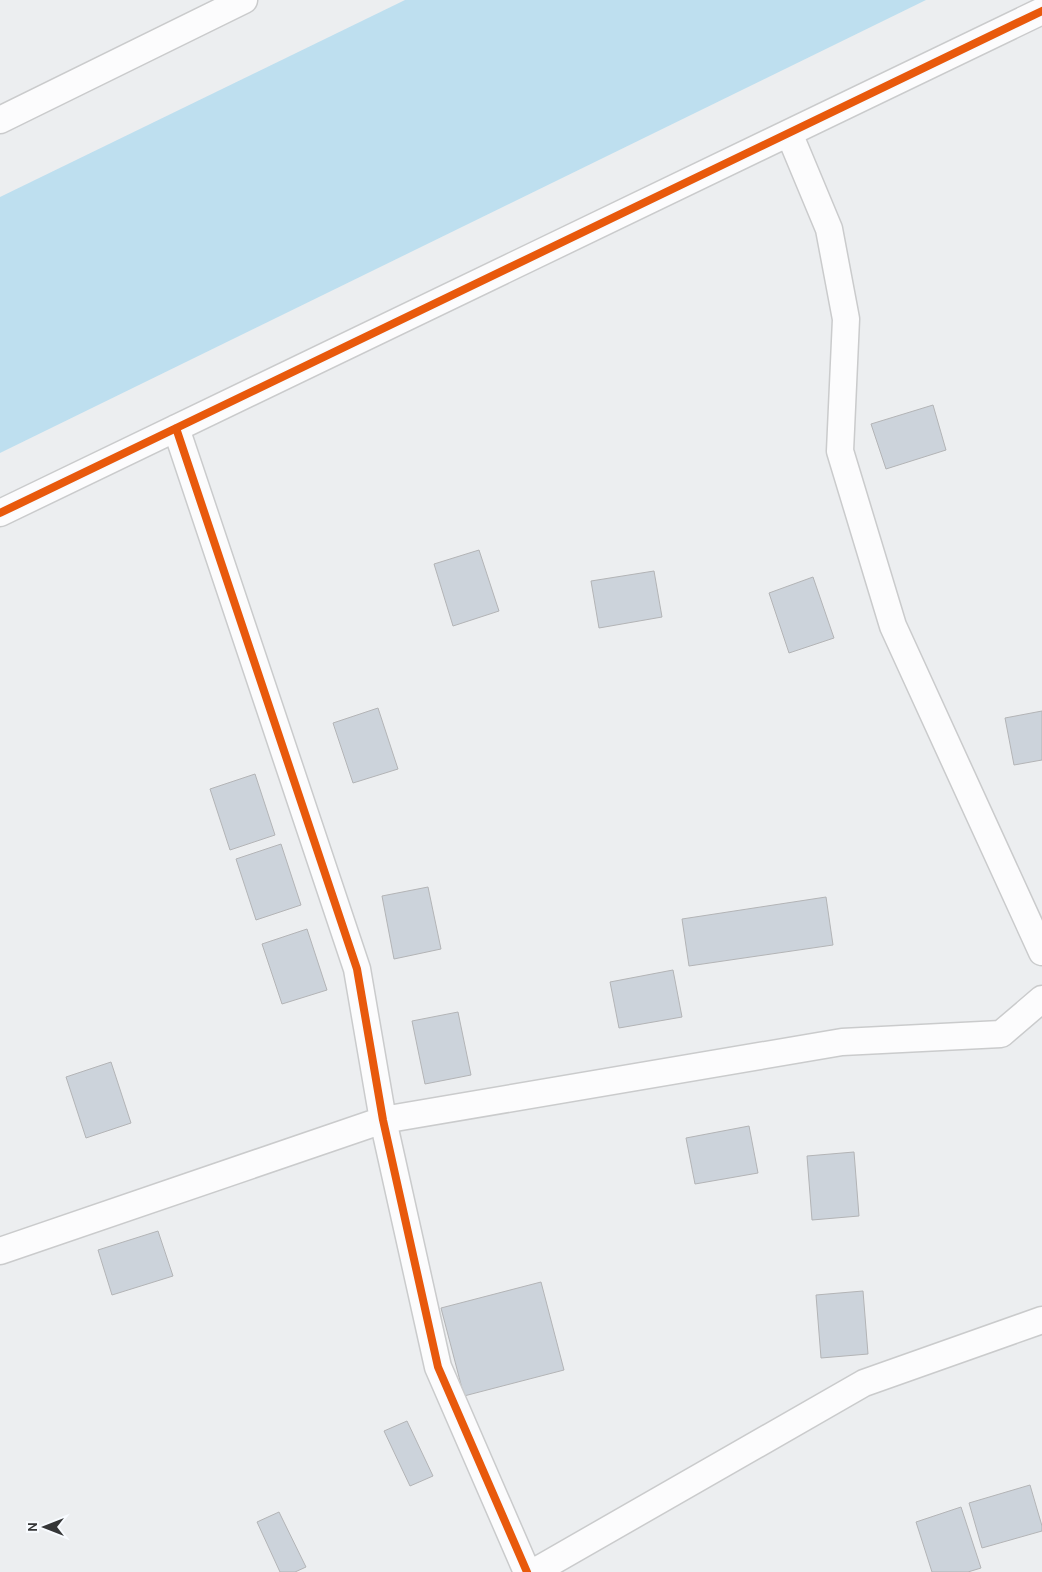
<svg xmlns="http://www.w3.org/2000/svg" width="1042" height="1572" viewBox="0 0 1042 1572" font-family="Karla,sans-serif">
  <style>
    .water { fill: #bedfef }
    .building { fill: #ccd3db; stroke: #b3b4b6 }
    .lines { fill: none; stroke-linecap: round; stroke-linejoin: round }
    .street-casing { stroke: #cacbcc; stroke-width: 29 }
    .street { stroke: #fcfcfd; stroke-width: 26 }
    .cycleway-casing { stroke: #f8fbff; stroke-width: 11 }
    .cycleway { stroke: #e8590c; stroke-width: 8 }
  </style>
  <rect width="100%" height="100%" fill="#eceef0"/>
  <path class="water" d="M405 0H926L0 453V197Z"/>
  <path class="building" d="M933 405 946 450 886 469 871 424Z
    M479 550 499 611 453 626 434 564Z
    M654 571 662 617 599 628 591 581Z
    M813 577 834 638 789 653 769 593Z
    M378 708 398 769 353 783 333 723Z
    M1042 711V760L1014 765 1005 718Z
    M255 774 275 835 230 850 210 789Z
    M281 844 301 905 256 920 236 859Z
    M428 887 441 949 394 959 382 896Z
    M826 897 833 945 689 966 682 919Z
    M307 929 327 990 282 1004 262 944Z
    M673 970 682 1017 619 1028 610 982Z
    M458 1012 471 1075 425 1084 412 1021Z
    M111 1062 131 1123 86 1138 66 1077Z
    M749 1126 758 1173 695 1184 686 1138Z
    M854 1152 859 1216 812 1220 807 1156Z
    M158 1231 173 1276 112 1295 98 1250Z
    M541 1282 564 1370 464 1396 441 1308Z
    M863 1291 868 1354 821 1358 816 1295Z
    M407 1421 433 1476 410 1486 384 1431Z
    M1030 1485 1042 1526V1531L982 1548 969 1503Z
    M961 1507 981 1568 968 1572H932L916 1522Z
    M279 1512 306 1567 295 1572H280L257 1522Z"/>
  <g class="lines">
    <g class="street-casing">
      <path id="street" d="M0 120 244 0
        M789 133 829 229 846 319 840 451 893 626 1042 952
        M176 428 357 969 383 1120 438 1367 527 1572
        M0 513 1042 11
        M0 1251 383 1120 842 1042 1001 1034 1042 999
        M534 1572 864 1383 1042 1320"/>
    </g>
    <use href="#street" class="street"/>
    <g class="cycleway-casing">
      <path id="cycleway" d="M176 428 357 969 383 1120 438 1367 527 1572
        M0 513 1042 11"/>
    </g>
    <use href="#cycleway" class="cycleway"/>
  </g>
  <g transform="translate(45 1527) rotate(270)" stroke="#f8fbff" stroke-width="4" paint-order="stroke">
  <path d="M0-4L9 19L0 12L-9 19Z" fill="#353637"/>
  <text y="-8" font-size="14" font-weight="bold" text-anchor="middle" fill="#353637">N</text>
  </g>
</svg>
